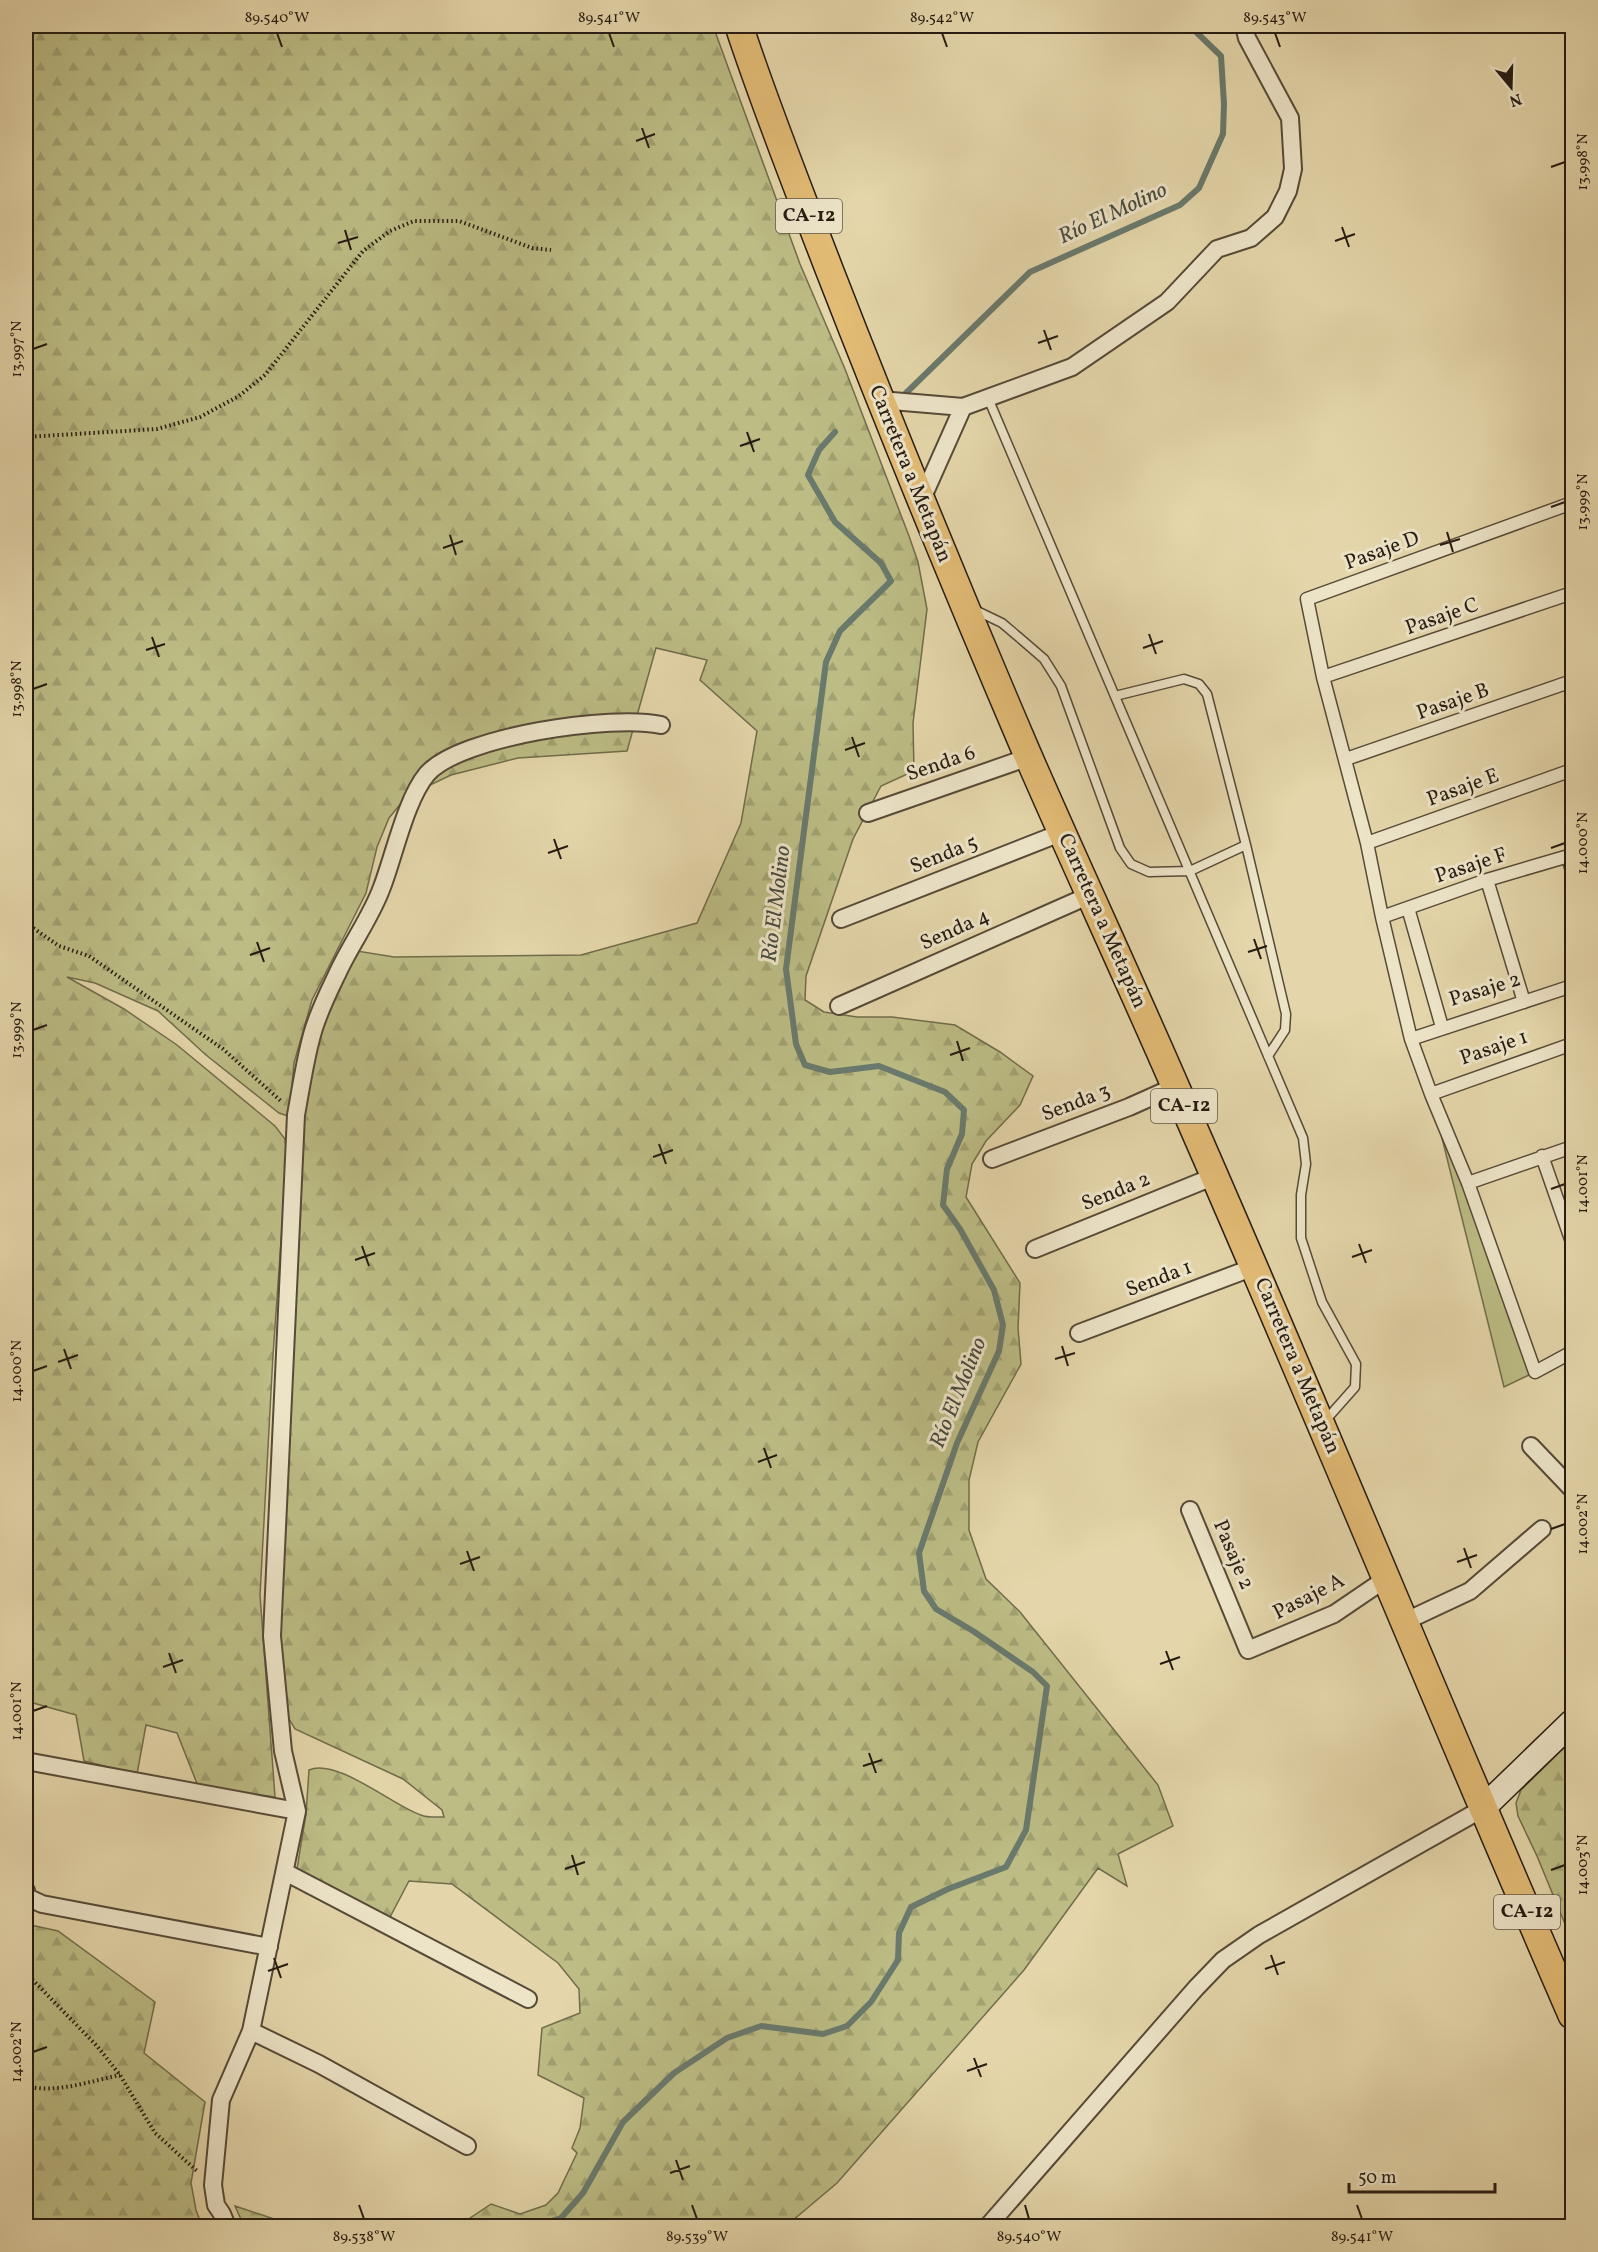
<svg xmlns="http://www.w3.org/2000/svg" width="1598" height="2252" viewBox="0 0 1598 2252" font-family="Vollkorn,serif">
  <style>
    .green { fill: #bcbc84; stroke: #716c4b; stroke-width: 1.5 }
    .forest { fill: url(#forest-firs); stroke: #716c4b; stroke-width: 1.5 }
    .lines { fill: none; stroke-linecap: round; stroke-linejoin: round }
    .stream { stroke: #697a6d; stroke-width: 6 }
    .service-casing { stroke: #564a38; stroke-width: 11 }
    .pedestrian-casing { stroke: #564a38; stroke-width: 15 }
    .minor-casing { stroke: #564a38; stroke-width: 20 }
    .secondary-casing { stroke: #261b12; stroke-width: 27 }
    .primary-casing { stroke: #261b12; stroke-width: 30 }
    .path { stroke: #261b12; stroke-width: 4; stroke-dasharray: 1.5 3; stroke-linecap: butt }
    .service { stroke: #ede4c8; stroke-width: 8 }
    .pedestrian { stroke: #ede4c8; stroke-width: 12 }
    .minor { stroke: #ede4c8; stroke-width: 16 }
    .secondary { stroke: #ede4c8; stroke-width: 24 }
    .primary { stroke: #e2bb75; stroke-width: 27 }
    .ticks { fill: none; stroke: #261b12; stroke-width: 2 }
    .labels { text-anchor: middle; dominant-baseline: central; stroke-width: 6; stroke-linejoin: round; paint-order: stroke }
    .shield { fill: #ede4c8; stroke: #625749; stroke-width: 1.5 }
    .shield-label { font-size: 20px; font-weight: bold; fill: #261b12 }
    .street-label { font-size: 21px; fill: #261b12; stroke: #ede4c8 }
    .water-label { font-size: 22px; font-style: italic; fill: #474a3f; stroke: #ede4c8 }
    .neatline { fill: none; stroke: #261b12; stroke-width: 2 }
    .ticks-label { font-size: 15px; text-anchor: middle; fill: #261b12 }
  </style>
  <defs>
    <pattern id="forest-firs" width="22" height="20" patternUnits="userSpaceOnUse" patternTransform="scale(1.5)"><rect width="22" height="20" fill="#bcbc84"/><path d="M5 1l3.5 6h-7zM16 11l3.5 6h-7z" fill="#a1a171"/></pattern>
  </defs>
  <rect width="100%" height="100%" fill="#e4d6aa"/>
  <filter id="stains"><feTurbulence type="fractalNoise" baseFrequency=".00333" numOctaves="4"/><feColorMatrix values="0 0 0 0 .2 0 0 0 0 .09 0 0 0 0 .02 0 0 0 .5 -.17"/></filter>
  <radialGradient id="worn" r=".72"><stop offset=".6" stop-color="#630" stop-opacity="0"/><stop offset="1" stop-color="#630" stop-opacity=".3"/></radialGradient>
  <path class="green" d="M1431 1094 1535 1372 1504 1387Z"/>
  <path class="forest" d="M26 26H713L800 264 845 369 909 536 918 562 927 609 913 723 914 771 881 786 853 839 806 976 805 1000 824 1012 857 1017H892L955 1025 1000 1052 1033 1076 1020 1105 986 1141 972 1164 966 1197 1020 1283 1018 1328 1021 1364 978 1442 969 1480V1530L986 1579 1020 1612 1158 1785 1173 1826 1118 1854 1127 1886 1098 1868 1024 1970 837 2183 786 2226H427L461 2224 491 2204 520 2214 546 2205 558 2193 577 2153 572 2148 580 2128 584 2098 538 2075 542 2028 580 2013 579 1989 558 1963 452 1884 409 1881 389 1919 299 1873 297 1869 306 1814 309 1770C336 1757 395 1807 421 1815 427 1818 437 1817 444 1817L442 1810 403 1779 295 1729 286 1714 283 1695 279 1608 289 1456 297 1261 299 1117 314 1058 328 1012 357 951 394 957 581 955 697 923 741 823 757 731 700 680 707 660 656 648 627 751 518 758 451 775 407 796 389 818 377 847 366 893 312 1000 294 1063 290 1107 288 1116 279 1113 206 1055 158 1011 95 983 67 977 124 1009 177 1045 275 1126 285 1139 287 1157 273 1355 260 1595 275 1797 198 1786 177 1733 146 1725 137 1774 84 1761 76 1715 33 1703 26 1715Z
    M1572 1740V1941L1537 1856 1518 1816 1516 1803 1521 1790Z
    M26 1924 58 1931 155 2002 144 2053 205 2102 191 2183 196 2210 202 2226H26Z
    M235 2206 295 2226H244Z"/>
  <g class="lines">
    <path class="stream" d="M904 395 1030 272 1180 205 1199 188 1223 134 1224 104 1221 56 1192 28 1184 26
      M207 2226 237 2224 248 2226
      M536 2226 561 2218 583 2193 623 2122 674 2073 727 2038 761 2026 823 2034 847 2026 871 2002 898 1960 899 1933 911 1907 948 1889 1006 1867 1026 1830 1047 1686 1033 1672 973 1631 936 1609 924 1591 919 1553 957 1443 999 1351 1003 1325 994 1290 960 1229 943 1205 947 1169 962 1134 964 1110 945 1092 879 1066 830 1072 805 1065 796 1044 786 969 826 662 840 631 891 581 881 563 835 522 808 475 819 450 835 432"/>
    <g class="service-casing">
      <path id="service" d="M988 398 1303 1138 1306 1164 1301 1195V1238L1322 1302 1356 1364 1355 1387 1324 1422
        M975 610 1002 623 1022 640 1044 659 1061 686 1120 848 1131 864 1149 872 1190 871 1246 845
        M1115 696 1184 679 1199 684 1207 694 1246 845 1286 1014 1285 1030 1268 1056"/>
    </g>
    <g class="pedestrian-casing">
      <path id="pedestrian" d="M1572 503 1307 599 1323 677 1367 843 1382 917 1411 1039 1431 1094 1468 1183 1535 1372 1572 1352
        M1323 677 1572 593
        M1346 759 1572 681
        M1367 843 1572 770
        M1568 856 1572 871
        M1487 880 1524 1002
        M1408 908 1442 1027
        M1382 917 1487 880 1572 855
        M1411 1039 1572 986
        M1431 1094 1572 1044
        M1542 1156 1572 1242
        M1468 1183 1572 1147"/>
    </g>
    <g class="minor-casing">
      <path id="minor" d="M880 400 963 407 1072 367 1167 302 1217 249 1251 238 1275 217 1288 191 1293 169 1290 118 1247 38 1244 26
        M922 499 963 407
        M868 813 1029 757
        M841 919 1063 832
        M839 1006 1090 895
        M992 1159 1129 1107 1176 1086
        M1035 1249 1215 1176
        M1079 1333 1254 1267
        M1531 1446 1572 1489
        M1190 1510 1248 1650 1334 1614 1387 1578
        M1406 1621 1470 1591 1542 1529
        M26 1761 297 1811
        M285 1872 528 1999
        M26 1891 27 1897 42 1904 269 1947
        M251 2031 319 2064 467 2146
        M227 2226 222 2214 216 2205 213 2185 221 2100 251 2031 297 1811 283 1751 272 1636 296 1115C301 1088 305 1060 312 1035 318 1012 330 989 340 968 353 941 372 915 382 887 394 856 406 799 427 774 460 736 614 714 661 725
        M988 2226 1196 1988 1223 1960 1259 1935 1482 1809"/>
    </g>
    <g class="secondary-casing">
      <path id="secondary" d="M1482 1809 1572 1722"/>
    </g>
    <g class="primary-casing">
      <path id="primary" d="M739 26C766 108 798 188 829 269 892 431 958 592 1026 751 1075 864 1127 975 1176 1088 1312 1396 1438 1707 1572 2015"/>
    </g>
    <path class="path" d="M26 31 30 26
      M26 437 157 429 200 417 239 396 265 375 363 251 390 231 414 221H459L532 248 551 250
      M26 923 59 946 89 956 223 1049 281 1101
      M26 1973 97 2046 120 2075 155 2133 197 2171
      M26 2086C55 2094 91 2081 120 2075"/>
    <use href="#service" class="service"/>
    <use href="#pedestrian" class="pedestrian"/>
    <use href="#minor" class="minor"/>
    <use href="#secondary" class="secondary"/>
    <use href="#primary" class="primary"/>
  </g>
  <path class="ticks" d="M277 33 282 47M609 33 614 47M942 33 947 47M1275 33 1280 47M642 128 649 148M636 141 655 134M1551 167 1565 162M1342 227 1349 247M345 230 351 250M1335 241 1355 234M338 243 358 237M1044 330 1051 350M1038 343 1058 336M33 349 47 344M747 432 754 452M740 446 760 439M1551 507 1565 502M1447 532 1453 552M450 535 456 555M1440 545 1460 539M443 548 463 541M1149 634 1156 654M152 637 159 657M1143 648 1163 641M146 650 165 644M33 689 47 684M852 737 859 757M845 750 865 743M554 839 561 859M1551 848 1565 843M548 853 568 846M1254 939 1261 959M257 942 264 962M1248 952 1267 946M250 955 270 948M33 1030 47 1025M957 1041 963 1061M950 1055 970 1048M659 1144 666 1164M653 1157 673 1150M1551 1189 1565 1184M1359 1244 1366 1263M362 1246 369 1266M1352 1257 1372 1250M355 1260 375 1253M1062 1346 1068 1366M64 1349 71 1369M1055 1359 1075 1353M58 1362 78 1355M33 1371 47 1366M764 1448 771 1468M758 1462 777 1455M1551 1529 1565 1524M1464 1548 1471 1568M467 1551 474 1571M1457 1562 1477 1555M460 1564 480 1557M1166 1651 1173 1670M169 1653 176 1673M1160 1664 1180 1657M163 1667 183 1660M33 1711 47 1706M869 1753 876 1773M863 1766 882 1760M572 1855 578 1875M565 1869 585 1862M1551 1870 1565 1865M1271 1955 1278 1975M274 1958 281 1978M1265 1969 1285 1962M268 1971 288 1964M33 2052 47 2047M974 2058 981 2077M967 2071 987 2064M676 2160 683 2180M670 2173 690 2166M359 2205 364 2219M692 2205 697 2219M1025 2205 1029 2219M1357 2205 1362 2219"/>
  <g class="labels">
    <g class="shield">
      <rect x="776" y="199" width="66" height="34" rx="4.5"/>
      <rect x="1151" y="1089" width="66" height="34" rx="4.5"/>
      <rect x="1494" y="1895" width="66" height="34" rx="4.5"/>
    </g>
    <g class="shield-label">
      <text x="809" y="216">CA-12</text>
      <text x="1184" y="1106">CA-12</text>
      <text x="1527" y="1912">CA-12</text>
    </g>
    <g class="street-label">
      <text transform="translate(910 474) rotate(68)">Carretera a Metapán</text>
      <text transform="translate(1382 551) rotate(-20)">Pasaje D</text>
      <text transform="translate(1442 617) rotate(-19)">Pasaje C</text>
      <text transform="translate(1453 702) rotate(-19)">Pasaje B</text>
      <text transform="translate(941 764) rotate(-19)">Senda 6</text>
      <text transform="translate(1463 788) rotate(-20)">Pasaje E</text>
      <text transform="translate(944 855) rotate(-22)">Senda 5</text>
      <text transform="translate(1471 866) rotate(-18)">Pasaje F</text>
      <text transform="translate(1102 921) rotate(66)">Carretera a Metapán</text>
      <text transform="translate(955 930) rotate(-24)">Senda 4</text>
      <text transform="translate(1485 990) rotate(-17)">Pasaje 2</text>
      <text transform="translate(1494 1048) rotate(-19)">Pasaje 1</text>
      <text transform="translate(1076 1103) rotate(-21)">Senda 3</text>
      <text transform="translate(1116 1192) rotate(-22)">Senda 2</text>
      <text transform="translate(1159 1279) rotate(-21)">Senda 1</text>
      <text transform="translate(1297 1366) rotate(67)">Carretera a Metapán</text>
      <text transform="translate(1233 1555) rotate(67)">Pasaje 2</text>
      <text transform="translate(1309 1597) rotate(-27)">Pasaje A</text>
    </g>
    <g class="water-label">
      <text transform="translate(1113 214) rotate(-25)">Río El Molino</text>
      <text transform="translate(777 904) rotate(-83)">Río El Molino</text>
      <text transform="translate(959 1393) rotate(-68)">Río El Molino</text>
    </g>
  </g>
  <rect width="1598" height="2252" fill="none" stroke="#e4d6aa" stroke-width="66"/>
  <g transform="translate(1511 87) rotate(161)" stroke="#ede4c8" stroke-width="4.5" paint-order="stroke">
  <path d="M0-4.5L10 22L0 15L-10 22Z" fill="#261b12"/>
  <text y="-9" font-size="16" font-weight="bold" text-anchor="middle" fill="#261b12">N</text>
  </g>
  <path d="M1349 2183v9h146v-9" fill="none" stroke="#261b12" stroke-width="3"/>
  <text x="1358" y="2183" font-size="18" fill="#261b12" stroke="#ede4c8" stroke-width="4.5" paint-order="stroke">50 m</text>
  <rect x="33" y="33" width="1532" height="2186" class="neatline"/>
  <g class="ticks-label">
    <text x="277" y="22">89.540°W</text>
    <text x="609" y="22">89.541°W</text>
    <text x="942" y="22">89.542°W</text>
    <text x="1275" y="22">89.543°W</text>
    <text transform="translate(1582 162) rotate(-90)" y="5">13.998°N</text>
    <text transform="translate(16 349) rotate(-90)" y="5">13.997°N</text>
    <text transform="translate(1582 502) rotate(-90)" y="5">13.999°N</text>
    <text transform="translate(16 689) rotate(-90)" y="5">13.998°N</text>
    <text transform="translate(1582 843) rotate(-90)" y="5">14.000°N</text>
    <text transform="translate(16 1030) rotate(-90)" y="5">13.999°N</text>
    <text transform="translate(1582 1184) rotate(-90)" y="5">14.001°N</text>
    <text transform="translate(16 1371) rotate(-90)" y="5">14.000°N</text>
    <text transform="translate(1582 1524) rotate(-90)" y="5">14.002°N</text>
    <text transform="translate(16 1711) rotate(-90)" y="5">14.001°N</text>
    <text transform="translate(1582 1865) rotate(-90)" y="5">14.003°N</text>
    <text transform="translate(16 2052) rotate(-90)" y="5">14.002°N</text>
    <text x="364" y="2241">89.538°W</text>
    <text x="697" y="2241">89.539°W</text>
    <text x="1029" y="2241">89.540°W</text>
    <text x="1362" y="2241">89.541°W</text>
  </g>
  <rect width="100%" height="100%" filter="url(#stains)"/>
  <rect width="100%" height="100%" fill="url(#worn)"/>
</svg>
